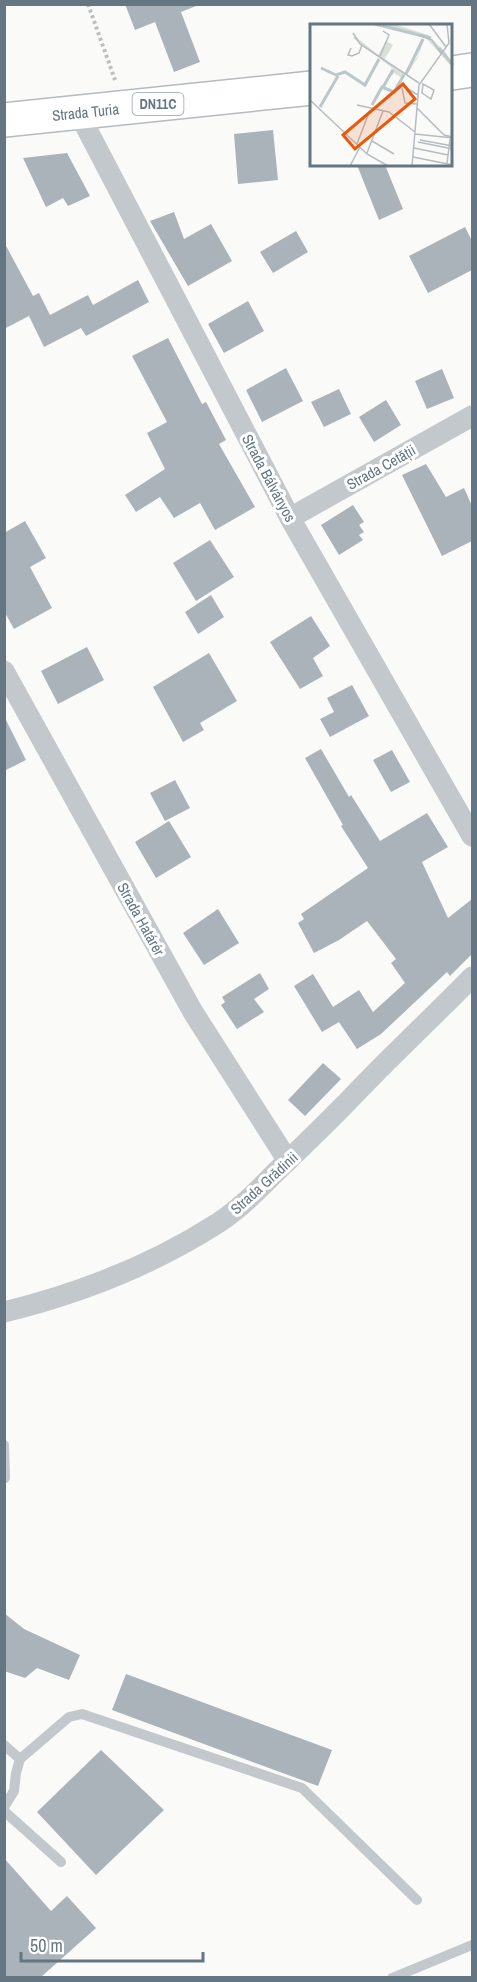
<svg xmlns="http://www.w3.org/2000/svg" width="477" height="1982" viewBox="0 0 477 1982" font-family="'Archivo Narrow',sans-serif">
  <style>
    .building { fill: #aab3b9 }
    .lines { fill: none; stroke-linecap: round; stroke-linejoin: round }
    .primary-casing { stroke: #b5babe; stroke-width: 36 }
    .path { stroke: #bbbfc2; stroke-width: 4; stroke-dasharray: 3 3; stroke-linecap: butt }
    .service { stroke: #c3c8cc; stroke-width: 10 }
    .minor { stroke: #c3c8cc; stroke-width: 21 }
    .primary { stroke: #fff; stroke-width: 33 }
    .labels { text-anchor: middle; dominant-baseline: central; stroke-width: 6; stroke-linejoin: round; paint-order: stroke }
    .shield { fill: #fff; stroke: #939fa8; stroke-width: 1.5 }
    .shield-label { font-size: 14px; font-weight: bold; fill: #657683 }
    .street-label { font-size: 15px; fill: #657683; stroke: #fff }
    .inset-river { fill: none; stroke: #bbc7cb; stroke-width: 3 }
    .inset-road { fill: none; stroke: #b5bdc2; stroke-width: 1.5 }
    .view { fill: #e8590c; fill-opacity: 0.15; stroke: #e8590c; stroke-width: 3 }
    .inset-edge { fill: none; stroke: #657683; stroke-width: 3 }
  </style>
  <rect width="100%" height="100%" fill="#fafaf8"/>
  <path class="building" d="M125 4H196V6L181 12 200 62 174 72 155 22 135 30Z
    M273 130 278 180 238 184 234 134Z
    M67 153 90 196 68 206 63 198 46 207 23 158Z
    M357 165H385L403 209 379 220Z
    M174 212 184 239 211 224 232 261 188 286 150 221Z
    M465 227 472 241V270L428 293 409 256Z
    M296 231 308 252 273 273 260 252Z
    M4 242 33 296 39 293 50 315 88 295 93 305 138 280 149 302 86 336 81 328 44 347 29 316 4 329Z
    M248 301 264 331 224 353 208 324Z
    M168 338 202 404 206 402 226 440 219 444 255 507 215 530 200 503 174 518 160 497 136 512 125 495 165 469 147 433 167 422 132 356Z
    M286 368 303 401 262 422 246 390Z
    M442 369 454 398 427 409 415 381Z
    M339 389 351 414 324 427 311 402Z
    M386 400 401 425 374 442 359 417Z
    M426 464 446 497 464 488 472 506V541L442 556 402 475Z
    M353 505 364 522 359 525 364 532 359 535 363 540 339 555 321 525Z
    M25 521 46 558 30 567 52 608 14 629 4 611V533Z
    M210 540 234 577 196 601 173 563Z
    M211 595 224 617 198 634 185 612Z
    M311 616 330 646 313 658 323 676 300 689 270 642Z
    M87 647 104 680 58 704 41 671Z
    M209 653 237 701 200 723 204 730 183 742 153 687Z
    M352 685 369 716 330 737 320 719 334 712 327 698Z
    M4 716 26 760 4 771Z
    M321 749 349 797 351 795 380 841 427 813 448 847 422 862 448 918 472 899V954L450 976 447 972 381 1034 357 1049 339 1022 322 1032 294 986 313 974 333 1007 359 990 373 1012 405 983 391 963 396 959 367 921 339 940 314 953 298 923 304 919 301 914 368 868 341 826 343 825 305 758Z
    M392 750 410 782 391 792 373 760Z
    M175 780 190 808 165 821 150 793Z
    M169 821 191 857 156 878 135 842Z
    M218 909 239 943 204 965 183 933Z
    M260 973 269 989 254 999 264 1012 237 1029 221 1005 225 1002 222 997Z
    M323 1063 341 1079 305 1116 288 1100Z
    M4 1613 24 1629 80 1655 69 1680 37 1668 25 1678 4 1671Z
    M126 1674 332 1750 318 1786 112 1710Z
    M101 1750 164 1810 96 1875 37 1812Z
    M4 1858 51 1911 67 1896 96 1928 41 1977H4Z"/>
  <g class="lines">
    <g class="primary-casing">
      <g id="primary">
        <path d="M452 73 472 70"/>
        <path id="s1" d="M4 120 312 88"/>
      </g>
    </g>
    <path class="path" d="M88 4 115 80"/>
    <path class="service" d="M4 1445 5 1478
      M4 1745 20 1759
      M4 1807 14 1791 16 1773 20 1759 69 1717 82 1714 302 1788 417 1900
      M4 1811 61 1862
      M392 1978 472 1945"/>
    <path class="minor" d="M78 112 290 518 472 836
      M290 518 472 416
      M4 671 193 1012 288 1161
      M4 1312C78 1294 154 1264 218 1223 241 1208 260 1188 279 1169 304 1145 329 1121 353 1096 392 1055 433 1017 472 977"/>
    <use href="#primary" class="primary"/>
  </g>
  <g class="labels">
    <rect class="shield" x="132.5" y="93" width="51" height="22" rx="4.5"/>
    <g class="shield-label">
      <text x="158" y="104">DN11C</text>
    </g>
    <g class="street-label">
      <text stroke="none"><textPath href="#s1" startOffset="82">Strada Turia</textPath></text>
      <text transform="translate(381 467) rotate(-29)">Strada Cetății</text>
      <text transform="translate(269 478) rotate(62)">Strada Bálványos</text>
      <text transform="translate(141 919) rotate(61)">Strada Határér</text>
      <text transform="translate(264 1183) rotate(-42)">Strada Grădinii</text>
    </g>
  </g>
  <g transform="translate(310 24)">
    <rect width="142" height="142" fill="#fafaf8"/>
    <path d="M62 0H84L118 11 136 29 142 43 115 13 107 35 96 51 92 54 84 49 73 62 82 44 43 14 45 12 68 31 76 17 83 21 74 36 95 50 107 33 114 12Z" fill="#dadfd7"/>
    <path class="inset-river" d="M65 0 121 14M129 24 143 41M11 44 26 51 35 48 55 61 69 35M96 50 113 15M73 63 83 46M62 81 72 63 84 68 94 51M10 83 28 52"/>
    <path class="inset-road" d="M119 0 136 23M43 9 50 20 109 59M109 11 122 16 131 29M41 24 38 31 42 32 49 29 52 21M70 32 79 11 73 7M113 60 124 66 121 75 112 69ZM92 61 108 71M92 64 95 79 107 80M0 76 57 130 78 142M47 81 79 88 105 108M107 84 134 111 143 113M105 110 143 114M110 116 143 122M62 117 84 130M108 118 143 125M47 120 60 86M104 124 138 131M57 129 73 87M103 133 143 141M137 140 140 115M40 142 50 123M102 142 109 61 139 19 137 0"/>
    <path class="view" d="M93 60 105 75 45 125 33 111Z"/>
    <rect width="142" height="142" class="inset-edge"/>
  </g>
  <rect width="477" height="1982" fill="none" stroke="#657683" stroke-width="12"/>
  <path d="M21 1952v9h182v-9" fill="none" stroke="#657683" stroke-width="3"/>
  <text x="30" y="1952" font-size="18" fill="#657683" stroke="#ffffff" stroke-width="4.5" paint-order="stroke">50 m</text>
</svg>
